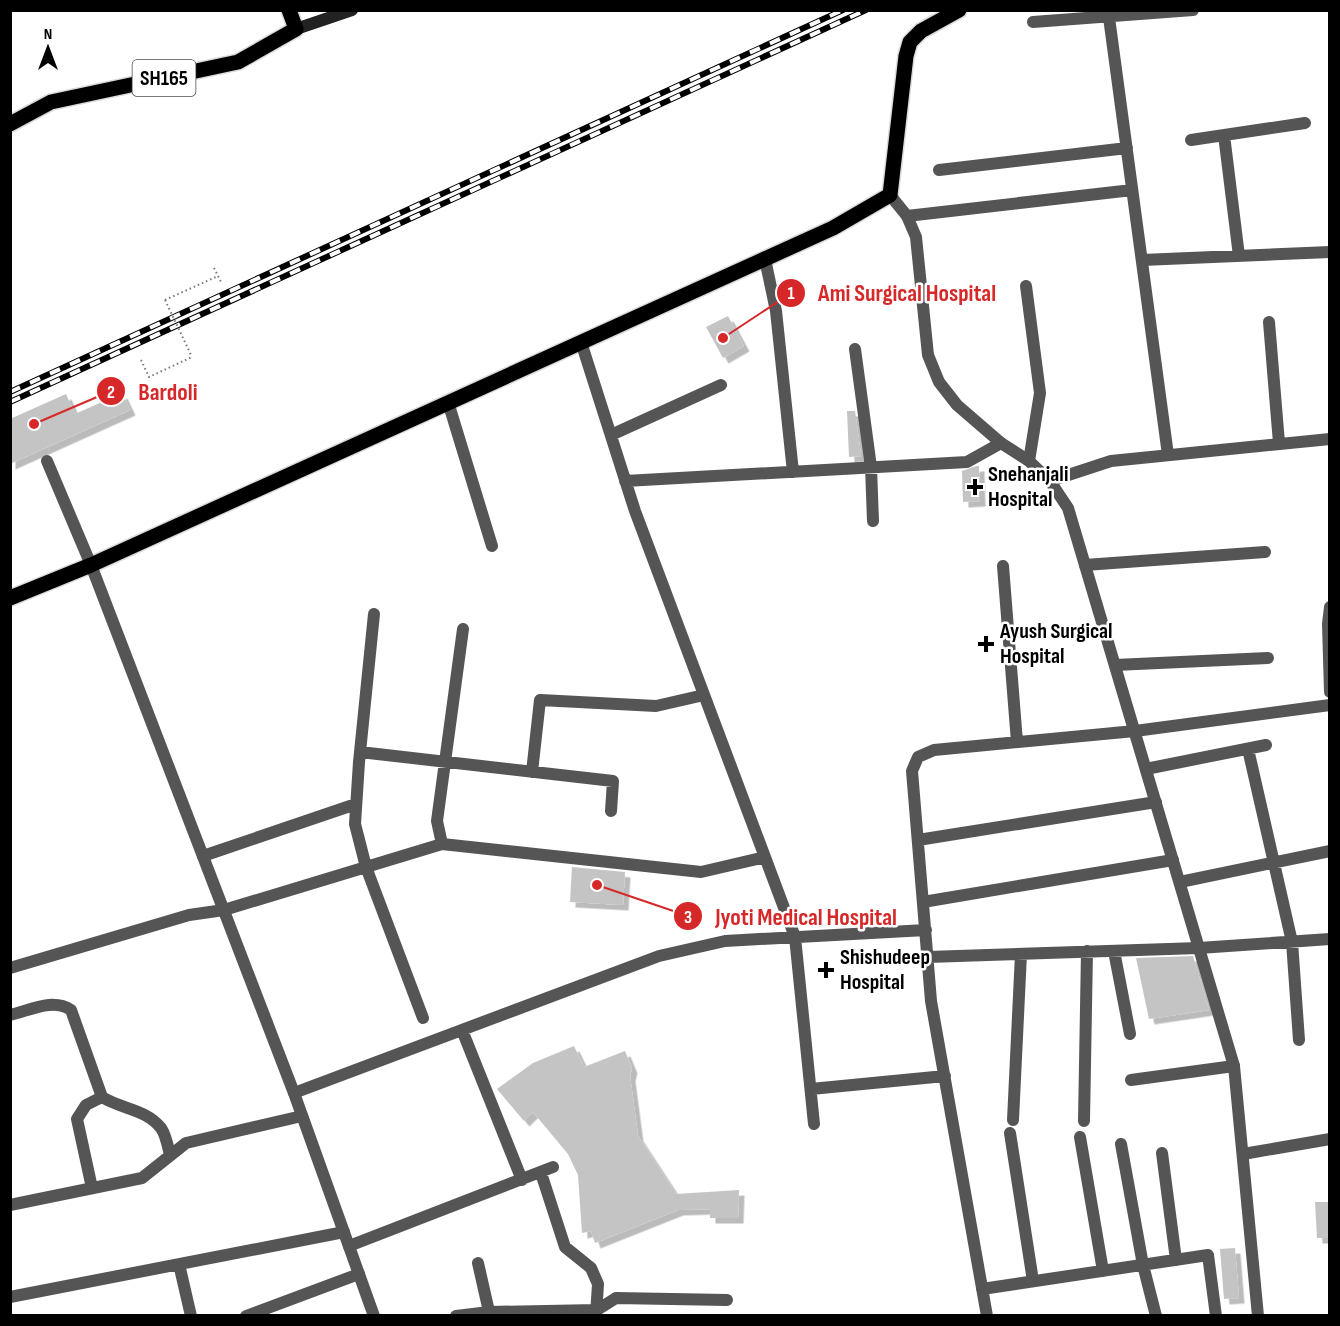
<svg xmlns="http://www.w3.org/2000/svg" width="1340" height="1326" viewBox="0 0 1340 1326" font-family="'Sofia Sans Condensed',sans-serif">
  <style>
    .building { fill: #c4c4c4; filter: url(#shadow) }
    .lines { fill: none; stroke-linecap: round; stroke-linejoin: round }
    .primary-casing { stroke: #dbdbdb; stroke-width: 18 }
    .path { stroke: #777; stroke-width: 2; stroke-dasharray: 1.5 3; stroke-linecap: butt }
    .minor { stroke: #555; stroke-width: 12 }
    .tertiary { stroke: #555; stroke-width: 12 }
    .secondary { stroke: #222; stroke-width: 12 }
    .primary { stroke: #000; stroke-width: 15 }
    .rail-casing { stroke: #000; stroke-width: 6 }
    .rail { stroke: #fff; stroke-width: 4; stroke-dasharray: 11; stroke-linecap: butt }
    .path-bridge { stroke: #777; stroke-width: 2; stroke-dasharray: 1.5 3; stroke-linecap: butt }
    .poi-dot { fill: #000; stroke: #fff; stroke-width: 2 }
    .labels { text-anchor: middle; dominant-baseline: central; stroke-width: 5; stroke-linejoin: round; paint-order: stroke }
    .shield { fill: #fff; stroke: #4c4c4c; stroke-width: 1.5 }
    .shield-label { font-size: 21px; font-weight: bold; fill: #000 }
    .poi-label { font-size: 22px; font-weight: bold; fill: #000; stroke: #fff; text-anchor: start }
    .leader { fill: none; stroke: #d62828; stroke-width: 2 }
    .callout-dot { fill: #d62828; stroke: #fff; stroke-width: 2 }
    .mark-label { font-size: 18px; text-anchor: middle; font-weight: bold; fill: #fff }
    .callout-label { font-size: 24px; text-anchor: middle; font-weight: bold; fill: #d62828; stroke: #fff; stroke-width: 5; stroke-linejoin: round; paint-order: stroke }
  </style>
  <defs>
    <filter id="shadow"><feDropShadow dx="5.5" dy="5.5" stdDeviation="0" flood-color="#0004"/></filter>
  </defs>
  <rect width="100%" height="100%" fill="#fff"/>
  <path class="building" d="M728 316 744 346 723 358 706 327Z
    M122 393 130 410 10 464V419L66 394 75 414Z
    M847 411H855L861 456 849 457Z
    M976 466H979L980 501 963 502 962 471Z
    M572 867 625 872 623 905 570 902Z
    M1193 956 1209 1010 1149 1019 1136 958Z
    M574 1046 584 1067 625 1051 632 1068 630 1076 638 1136 676 1194 739 1190 738 1218H710V1209L678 1210 595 1243 591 1231 582 1233 578 1175 568 1154 533 1112 524 1121 497 1089 533 1063Z
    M1315 1202H1329V1238H1317Z
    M1235 1248 1239 1298 1224 1299 1220 1249Z"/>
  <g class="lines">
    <g class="primary-casing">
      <path id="primary" d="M10 124 51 102 238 62 296 29 289 10
        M10 598 91 565 833 228 890 195 906 56 910 42 921 31 959 10"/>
    </g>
    <path class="path" d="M214 268 221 282
      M165 300 218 276
      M141 360 149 377 192 357"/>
    <path class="minor" d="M1108 10 1168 455
      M1033 22 1193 10
      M1224 135 1239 256
      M1191 140 1305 123
      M939 170 1127 148
      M907 216 1132 190
      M765 259 776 311 793 472
      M1142 260 1330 252
      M1026 286 1040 393 1029 461
      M1269 322 1279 443
      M581 342 635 511 795 937 814 1124
      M855 349 871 467 873 521
      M448 402 492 546
      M611 435 721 385
      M47 461 91 565
      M625 481 967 462 1001 443
      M1050 481 1111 461 1330 439
      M1085 565 1265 552
      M1003 566 1017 742
      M1330 607 1328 624 1330 692
      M374 614 359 762 355 824 366 867 423 1018
      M1115 665 1268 658
      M1248 749 1292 942 1299 1040
      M360 752 613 781 611 811
      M1146 769 1266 745
      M532 772 540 700 656 706 704 695
      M918 840 1156 802
      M442 844 437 821 463 629
      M203 856 356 804
      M1180 882 1330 851
      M923 902 1173 860
      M1114 951 1130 1034
      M928 957 1199 948 1330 939
      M10 968 189 915 224 910 442 844 701 872 765 857
      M10 1015C31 1010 53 998 71 1010L102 1097C121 1109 146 1109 161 1128 166 1135 168 1147 170 1155
      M462 1030 522 1180
      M1131 1080 1234 1066
      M811 1089 945 1076
      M294 1093 659 956 725 941 926 930
      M1013 1120 1021 954
      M1084 1121 1087 951
      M1010 1133 1033 1281
      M1080 1137 1103 1271
      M1121 1144 1143 1265 1156 1316
      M1162 1153 1176 1260
      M1243 1154 1330 1139
      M541 1173 565 1247 591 1268 598 1284 596 1315
      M92 1188 77 1119 86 1105 102 1097
      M10 1205 142 1178 186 1143 302 1116
      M349 1246 553 1167
      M478 1263 490 1316
      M179 1264 191 1316
      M982 1289 1208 1255 1216 1316
      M10 1297 344 1232
      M246 1316 359 1274
      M456 1316 489 1312 597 1310 616 1298 727 1300
      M987 1316 931 1001 912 771 918 757 934 750 1135 731"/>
    <path class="tertiary" d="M890 195 907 216 916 237 928 355 939 382 957 405 1001 443 1029 461 1050 481 1068 508 1234 1066 1258 1316
      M91 565 294 1093 374 1316
      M1135 731 1330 705"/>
    <path class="secondary" d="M296 29 352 10"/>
    <use href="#primary" class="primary"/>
    <g class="rail-casing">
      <path id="rail" d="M10 392 843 10
        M10 402 866 10"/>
    </g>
    <use href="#rail" class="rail"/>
    <path class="path-bridge" d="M165 300 192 357"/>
  </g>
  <g class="poi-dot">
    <path d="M972 478h6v6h6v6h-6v6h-6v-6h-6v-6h6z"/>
    <path d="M983 635h6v6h6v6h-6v6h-6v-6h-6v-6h6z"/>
    <path d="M823 961h6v6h6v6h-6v6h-6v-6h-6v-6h6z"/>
  </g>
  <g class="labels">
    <rect class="shield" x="132.5" y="60" width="63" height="36" rx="4.5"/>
    <g class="shield-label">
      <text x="164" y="78">SH165</text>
    </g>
    <g class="poi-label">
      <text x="988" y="474">Snehanjali<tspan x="988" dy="25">Hospital</tspan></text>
      <text x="1000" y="631">Ayush Surgical<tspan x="1000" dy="25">Hospital</tspan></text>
      <text x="840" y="957">Shishudeep<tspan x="840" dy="25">Hospital</tspan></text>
    </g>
  </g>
  <path class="leader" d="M723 338L791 293M34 424L111 391M597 885L688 916"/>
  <g class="callout-dot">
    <circle cx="723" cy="338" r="6"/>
    <circle cx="34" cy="424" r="6"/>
    <circle cx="597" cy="885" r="6"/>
    <circle cx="791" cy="293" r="15"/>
    <circle cx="111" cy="391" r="15"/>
    <circle cx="688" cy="916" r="15"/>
  </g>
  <g class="mark-label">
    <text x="791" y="299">1</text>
    <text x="111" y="398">2</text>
    <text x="688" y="923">3</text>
  </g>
  <g class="callout-label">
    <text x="907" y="301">Ami Surgical Hospital</text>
    <text x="168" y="400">Bardoli</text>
    <text x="806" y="925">Jyoti Medical Hospital</text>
  </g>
  <rect width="1340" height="1326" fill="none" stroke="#000000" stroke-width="24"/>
  <g transform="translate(48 48)" stroke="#ffffff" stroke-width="4.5" paint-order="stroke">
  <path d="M0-4.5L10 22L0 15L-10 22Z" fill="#000000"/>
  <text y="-9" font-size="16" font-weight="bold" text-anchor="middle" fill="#000000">N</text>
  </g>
</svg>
